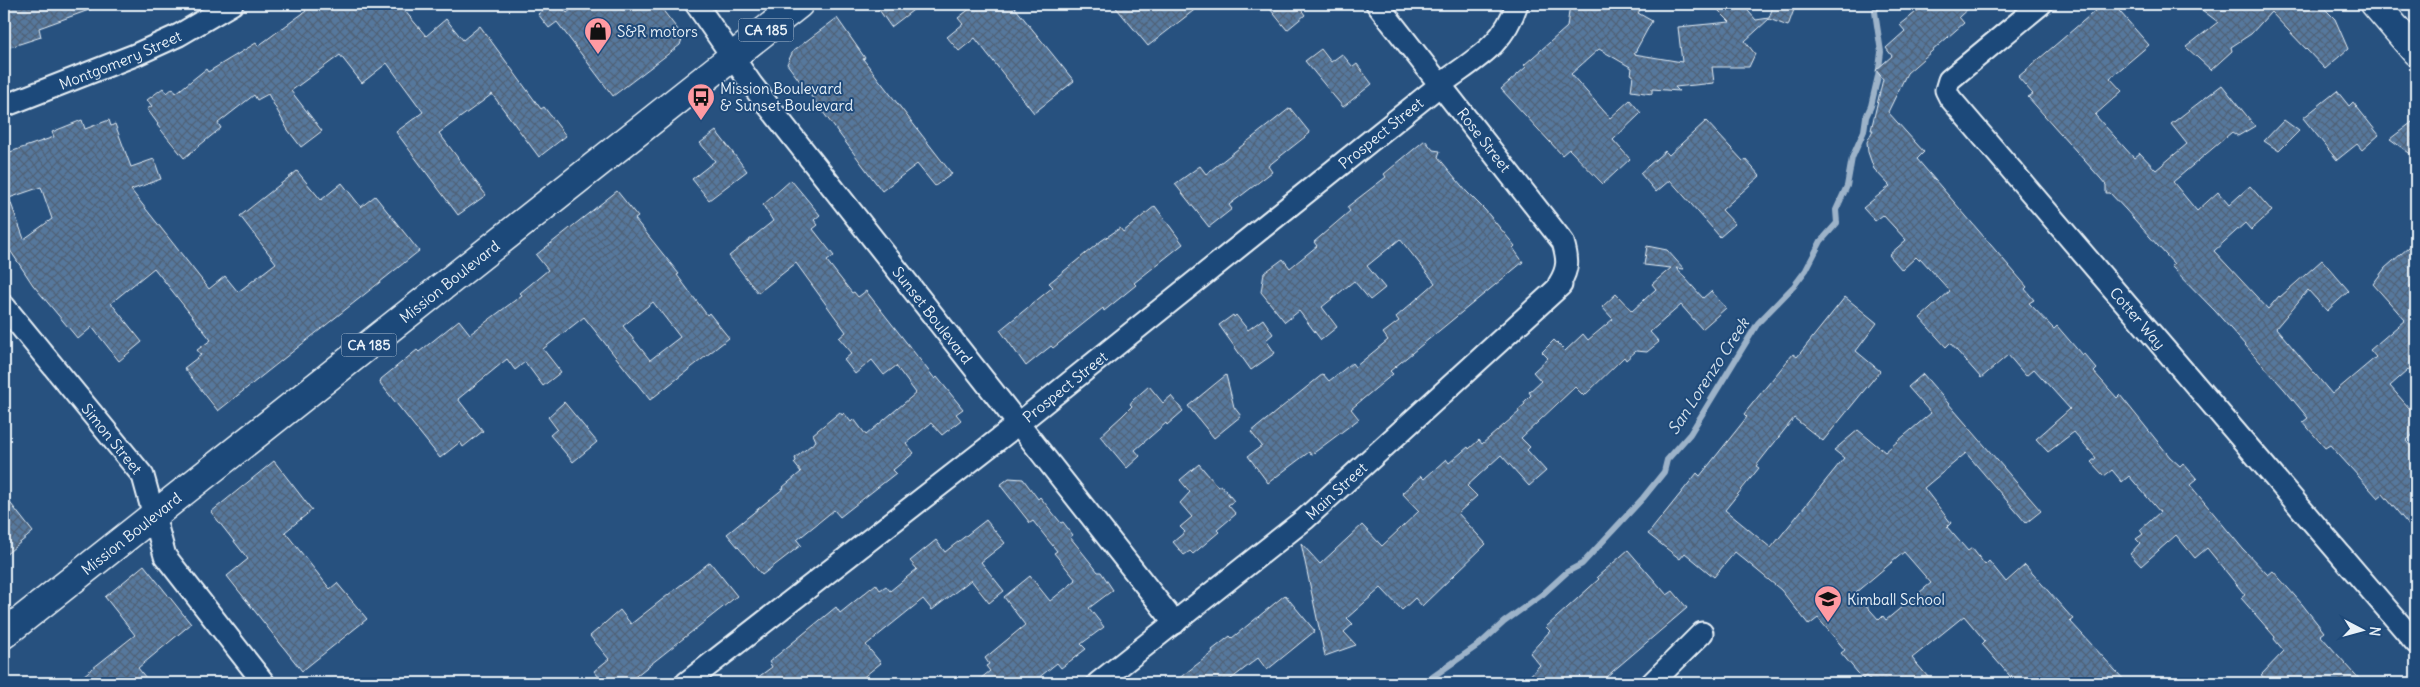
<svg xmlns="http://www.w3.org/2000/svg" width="2420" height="687" viewBox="0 0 2420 687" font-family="Delius,sans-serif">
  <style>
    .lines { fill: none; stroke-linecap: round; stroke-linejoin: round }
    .stream { stroke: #9db3c9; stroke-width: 6 }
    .building { fill: url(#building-cross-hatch); stroke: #e8f1f8; fill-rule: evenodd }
    .minor-casing { stroke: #e8f1f8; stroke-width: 25 }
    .secondary-casing { stroke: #e8f1f8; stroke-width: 31 }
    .primary-casing { stroke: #e8f1f8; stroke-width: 31 }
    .minor { stroke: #1f4a7a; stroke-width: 21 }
    .secondary { stroke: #1f4a7a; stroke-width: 28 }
    .primary { stroke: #1f4a7a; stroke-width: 28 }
    .labels { text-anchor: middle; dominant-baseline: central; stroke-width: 4; stroke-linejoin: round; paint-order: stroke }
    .shield { fill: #1f4a7a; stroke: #acbfd2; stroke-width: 1 }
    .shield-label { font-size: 14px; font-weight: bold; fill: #e8f1f8 }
    .poi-label { font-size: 15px; fill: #e8f1f8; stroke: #1f4a7a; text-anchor: start }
    .street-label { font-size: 15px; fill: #e8f1f8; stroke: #1f4a7a }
    .water-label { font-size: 16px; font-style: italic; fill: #d5e2ec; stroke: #1f4a7a }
  </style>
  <defs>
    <pattern id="building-cross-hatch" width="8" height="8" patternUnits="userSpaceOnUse" patternTransform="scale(1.25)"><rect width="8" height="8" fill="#57789d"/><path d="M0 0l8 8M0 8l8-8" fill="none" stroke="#4f6278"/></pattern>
  </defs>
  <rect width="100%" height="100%" fill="#27517f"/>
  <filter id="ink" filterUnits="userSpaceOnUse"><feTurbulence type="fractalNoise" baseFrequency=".02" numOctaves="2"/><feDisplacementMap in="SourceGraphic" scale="10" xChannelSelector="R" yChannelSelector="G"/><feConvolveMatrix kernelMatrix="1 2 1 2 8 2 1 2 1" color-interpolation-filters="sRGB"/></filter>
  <g filter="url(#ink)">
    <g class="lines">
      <path class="stream" d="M1424 683 1481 643 1504 622 1543 594 1567 572 1582 564 1643 498 1664 472 1667 460 1690 434 1758 323 1794 286 1806 270 1821 241 1837 223 1836 210 1847 186 1852 158 1864 131 1866 117 1871 106 1878 76 1881 52 1875 12 1877 4"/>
    </g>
    <path class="building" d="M4 4H100V6L39 28 41 37 4 49Z
      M300 4H399L426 36 446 19 463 40 480 26 541 109 544 107 566 136 539 157 492 94 483 101 439 133 486 195 458 215 396 132 423 112 387 63 362 83 340 55 291 91 322 131 301 147 288 130 268 94 257 100 254 95 218 123 221 128 184 158 157 125 158 124 147 109 152 106 147 100 163 88 167 93 173 88 176 93 206 69 208 72 256 43 258 46 306 11Z
      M552 4H560L567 13 578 4H658L682 35V39L680 45 613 96 557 22 549 28 538 14Z
      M875 4H921L891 27Z
      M976 4H1012L1074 81 1034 113 975 38 959 51 947 37 963 24 958 18Z
      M1113 4H1202L1148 46Z
      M1266 4H1297L1305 15 1287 30Z
      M1570 4H1644L1638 13 1652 21 1634 54 1682 62 1678 27 1730 22 1712 4H1742L1756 20 1769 18 1774 4H1796L1788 26 1769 19 1745 41 1755 54 1749 67H1712L1714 83 1675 87 1679 91 1652 89V94L1631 91 1633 75H1631L1632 68 1599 49 1571 74 1610 118 1630 100 1641 113 1613 140 1630 159 1603 184 1569 149 1562 155 1501 89 1526 67 1524 65 1567 27Z
      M1926 4H1973L1959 17 1964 23 1907 73 1888 112 1924 152 1917 159 2027 287 2025 289 2034 300 2029 303 2054 329 2057 326 2082 355 2084 354 2097 369 2094 372 2117 398 2120 395 2170 457 2180 466 2183 463 2197 479 2190 485 2243 549 2268 575 2273 571 2302 604 2324 632 2320 635 2363 683H2270L2261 675 2284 651 2274 639 2275 637 2241 598 2245 595 2207 548 2195 558 2176 535 2141 566 2130 554 2140 543 2136 539 2143 534 2140 530 2160 512 2129 476 2122 482 2112 470 2104 476 2091 462 2096 458 2074 432 2048 452 2036 439 2070 409 2034 369 2026 376 2008 355 1981 378 1950 343 1946 347 1920 318 1950 291 1920 258 1919 260 1916 257 1902 270 1889 255 1906 240 1883 215 1875 221 1863 208 1890 186 1874 169 1868 152 1867 142 1873 130H1871L1883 79 1876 70 1892 56 1886 48 1905 31 1900 25Z
      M2103 4H2113L2149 45 2110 78 2122 91 2095 115 2134 158 2140 153 2156 170 2187 144 2171 124 2222 85 2255 126 2238 136 2232 132 2173 182 2197 211 2218 192 2229 205 2250 186 2272 211 2251 230 2245 223 2214 251 2268 309 2279 296 2280 297 2322 260 2349 291 2327 311 2308 290 2276 328 2332 394 2376 357 2370 350 2405 320 2373 284 2385 268 2416 241V280L2410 286 2416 294V363L2390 386 2416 416V432L2406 441 2416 452V534L2383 494 2378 498 2330 445 2325 448 2303 422 2308 418 2284 389 2215 311 2171 266 2174 264 2126 210 2110 193H2106V185L2101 179 2028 97 2033 94 2018 77Z
      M2194 4H2320L2335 19 2348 49 2325 69 2271 12 2251 34 2231 47 2232 51 2211 70 2186 47 2218 22Z
      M837 18 865 58 863 59 952 174 935 186 917 164 882 191 787 64 793 51Z
      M1321 49 1331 62 1342 54 1353 67 1357 64 1372 84 1343 107 1305 61Z
      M2337 91 2349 106 2353 102 2379 135 2362 150 2357 144 2337 160 2303 118Z
      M1290 108 1310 133 1268 166 1272 172 1229 205 1232 209 1209 227 1175 184 1200 166 1206 174Z
      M2416 119V158L2390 139Z
      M82 120 85 129 109 120 111 126 115 124 131 167 154 159 161 179 131 190 209 289 225 276 238 292 276 263 240 216 297 171 321 200 342 183 361 207 375 196 419 251 218 411 184 368 201 355 197 350 211 340 154 268 111 303 142 342 119 361 92 327 78 339 33 285 4 241V154L54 137 52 132ZM41 187 52 219 24 239 9 198Z
      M2284 120 2299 131 2279 151 2264 141Z
      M1706 121 1743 161 1745 159 1760 176 1722 210 1735 224 1720 237 1670 180 1656 192 1640 173 1665 151 1669 155Z
      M716 131 747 171 709 200 692 179 715 161 700 143Z
      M1425 140 1433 150 1440 151 1438 157 1466 191 1485 210 1515 246 1513 248 1523 262 1390 371 1393 374 1351 409 1359 419 1311 455 1309 452 1268 483 1248 456 1262 446 1251 432 1323 374 1329 381 1352 363 1355 367 1388 340 1383 333 1399 321 1396 317 1435 283 1400 239 1367 266 1385 288 1370 300 1354 281 1322 307 1337 327 1321 340 1299 311 1285 322 1261 292 1264 273 1283 259 1290 268 1317 246 1314 242 1350 211 1347 207 1386 177 1384 174Z
      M791 180 820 215 814 220 818 225 813 229 834 256 827 261 852 293 854 292 858 297 866 291 935 379 937 377 963 409 956 414 961 420 942 435 931 423 906 443 914 453 893 470 896 473 840 517 834 510 797 540 801 545 762 575 727 534 784 488 783 487 801 472 794 463 796 461 795 458 816 441 813 434 840 412 842 415 844 413 851 422 854 419 866 435 916 393 896 366 884 375 872 360 855 374 844 360 852 353 839 338 846 332 796 263 758 293 729 256 773 221 763 205Z
      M617 191 638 217 635 219 679 274 677 275 707 315 709 313 729 338 650 400 584 317 543 349 561 372 543 386 525 362 515 370 507 359 458 399 483 431 463 447 460 442 440 458 380 383 381 379 417 350 419 352 459 320 470 334 522 295 520 293 548 270 536 255ZM653 302 680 337 650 360 623 326Z
      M1155 206 1183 244 1134 283 1136 285 1104 311 1103 308 1053 348 1051 346 1026 366 1000 330 1053 287 1049 283 1069 267 1101 241 1120 228 1123 232Z
      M1647 246 1667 250 1684 269 1676 268 1703 298 1711 291 1726 308 1702 329 1681 305 1650 332 1659 342 1647 352 1636 351 1626 360 1624 357 1584 396 1575 387 1521 438 1530 447 1527 450 1546 471 1529 486 1501 455 1467 486 1477 496 1458 513 1486 544 1422 606 1415 598 1402 610 1381 588 1347 618 1353 624 1344 632 1356 645 1325 656 1301 543 1320 564 1362 525 1382 546 1419 511 1402 493 1421 476 1424 479 1446 459 1449 463 1468 447 1469 449 1479 440 1482 444 1519 412 1518 410 1525 404 1524 402 1531 395 1529 392 1541 381 1533 372 1548 358 1542 352 1554 340 1565 351 1583 334 1588 340 1613 319 1602 307 1616 294 1632 311 1656 289 1652 284 1671 268 1644 265Z
      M1845 297 1877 323 1856 351 1880 371 1823 441 1794 418 1756 466 1759 468 1725 510 1771 548 1844 458 1834 450 1858 430 1885 452 1931 413 1908 387 1923 374 2041 511 2026 523 1966 453 1924 488 1951 523 1947 527 1968 551 1972 548 1985 565 1989 561 2006 582 2025 565 2073 619 2070 621 2127 683H2016L1982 644 1985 641 1964 616 1912 658 1933 683H1873L1867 676 1863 679 1841 653 1845 650 1818 618 1809 625 1781 590 1735 552 1714 577 1685 553 1680 559 1648 534 1697 473 1700 476 1747 417 1744 414 1793 354 1797 357ZM1904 552 1931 583 1886 620 1883 616 1879 620 1855 593Z
      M1233 315 1234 317 1236 315 1248 330 1263 319 1273 334 1266 340 1275 353 1251 370 1219 325Z
      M1226 375 1234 407 1241 416 1214 438 1188 406Z
      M1149 386 1163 403 1171 396 1183 411 1167 425 1166 423 1135 450 1140 456 1127 468 1100 436 1122 416 1132 406 1130 404 1133 400Z
      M564 402 597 442 573 462 550 435 557 429 548 417Z
      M274 461 312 510 285 532 330 589 337 583 367 619 302 671 227 576 248 559 211 512Z
      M1199 464 1218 487 1221 485 1234 501 1228 505 1236 514 1217 530 1219 532 1193 554 1190 551 1184 555 1173 542 1185 532 1180 527 1192 517 1180 503 1190 492 1180 480Z
      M1009 478 1023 479 1038 499 1040 497 1061 523 1063 522 1073 535 1070 537 1098 572H1101L1113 590 1089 608 1104 627 1081 644 1086 649 1061 668 1057 663 1032 683H975L990 671 986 666 989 664 985 658 1025 625 1004 597 1030 576 1050 601 1076 580 1054 553 1057 551 1033 521 1030 523 1000 485Z
      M4 495 33 532 4 556Z
      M986 520 1005 543 981 562 1004 591 989 603 971 580 932 610 923 599 866 645 881 663 856 683H750L772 667 769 662 836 607 840 613 876 584 880 590 886 586 890 591 917 569 910 561 936 540 945 552Z
      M1628 550 1667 595 1673 591 1687 608 1599 683H1523L1540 665 1530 653 1550 631 1546 627 1599 579 1597 577Z
      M710 562 737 596 627 683H604L594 671 609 659 590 636 620 610 631 624Z
      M144 565 191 624 138 668 150 683H74L135 635 105 597Z
      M1285 595 1315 631 1267 670 1258 658 1226 683H1173L1213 652 1212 650 1230 636 1232 638Z"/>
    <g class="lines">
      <g class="minor-casing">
        <g id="minor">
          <path id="s1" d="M696 4 752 85 1175 623"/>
          <path id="s2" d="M2041 4 1949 80 1946 90 1950 98 2416 643"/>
          <path id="s3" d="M4 106 135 55 179 35 232 4"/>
          <path id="s4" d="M4 306 143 476 165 556 264 683"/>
          <path id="s5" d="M686 683 1018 424 1440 85C1474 59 1503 47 1517 4"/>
          <path id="s6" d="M1098 683 1305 519 1561 285 1559 284C1569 268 1568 259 1563 242L1377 4"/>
          <path d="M1652 683 1702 633"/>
        </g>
      </g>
      <g class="secondary-casing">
        <path id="secondary" d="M2375 4 2416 52"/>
      </g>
      <g class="primary-casing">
        <g id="primary">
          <path id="s7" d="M4 634 799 4"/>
        </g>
      </g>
      <use href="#minor" class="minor"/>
      <use href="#secondary" class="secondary"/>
      <use href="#primary" class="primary"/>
    </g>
  </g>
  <defs>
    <g id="shop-pin" transform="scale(1.4375)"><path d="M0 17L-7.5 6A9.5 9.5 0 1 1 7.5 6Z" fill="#ff9aa2" stroke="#1f4a7a"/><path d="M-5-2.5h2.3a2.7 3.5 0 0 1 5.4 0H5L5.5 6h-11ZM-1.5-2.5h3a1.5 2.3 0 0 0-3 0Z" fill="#111"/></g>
    <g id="bus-pin" transform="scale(1.4375)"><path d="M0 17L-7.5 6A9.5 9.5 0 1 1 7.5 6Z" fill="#ff9aa2" stroke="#1f4a7a"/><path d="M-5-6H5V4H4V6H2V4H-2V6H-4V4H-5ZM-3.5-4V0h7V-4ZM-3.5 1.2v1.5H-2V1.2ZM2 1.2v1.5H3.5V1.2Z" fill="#111"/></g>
    <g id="school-pin" transform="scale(1.4375)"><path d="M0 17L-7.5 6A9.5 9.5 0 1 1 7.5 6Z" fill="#ff9aa2" stroke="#1f4a7a"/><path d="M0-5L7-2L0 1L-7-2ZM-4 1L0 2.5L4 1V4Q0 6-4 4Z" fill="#111"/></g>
  </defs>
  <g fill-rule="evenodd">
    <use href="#shop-pin" x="598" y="31"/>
    <use href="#bus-pin" x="701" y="97"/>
    <use href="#school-pin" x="1828" y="599"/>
  </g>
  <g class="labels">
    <g class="shield">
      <rect x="738.5" y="18.5" width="55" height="23" rx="4"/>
      <rect x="341.5" y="333.5" width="55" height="23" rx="4"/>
    </g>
    <g class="shield-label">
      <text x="766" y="30">CA 185</text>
      <text x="369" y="345">CA 185</text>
    </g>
    <g class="poi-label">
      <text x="617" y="31">S&amp;R motors</text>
      <text x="720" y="88">Mission Boulevard<tspan x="720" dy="17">&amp; Sunset Boulevard</tspan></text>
      <text x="1847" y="599">Kimball School</text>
    </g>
    <g class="street-label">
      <text stroke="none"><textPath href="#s3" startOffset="125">Montgomery Street</textPath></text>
      <text stroke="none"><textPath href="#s5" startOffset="886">Prospect Street</textPath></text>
      <text transform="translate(1484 140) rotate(52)">Rose Street</text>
      <text stroke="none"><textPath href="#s7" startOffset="568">Mission Boulevard</textPath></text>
      <text stroke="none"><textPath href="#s1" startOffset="391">Sunset Boulevard</textPath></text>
      <text stroke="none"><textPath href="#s2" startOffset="428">Cotter Way</textPath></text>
      <text stroke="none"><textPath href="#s5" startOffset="481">Prospect Street</textPath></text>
      <text stroke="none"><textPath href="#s4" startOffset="171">Simon Street</textPath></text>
      <text stroke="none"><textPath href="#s6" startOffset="306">Main Street</textPath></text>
      <text stroke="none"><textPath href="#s7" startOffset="162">Mission Boulevard</textPath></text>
    </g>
    <g class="water-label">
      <text transform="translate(1708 376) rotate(-57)">San Lorenzo Creek</text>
    </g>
  </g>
  <rect width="2420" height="687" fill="none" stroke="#1f4a7a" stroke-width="20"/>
  <rect x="10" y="10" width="2400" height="667" fill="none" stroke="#e8f1f8" stroke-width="2" filter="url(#ink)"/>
  <g transform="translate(2362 630) rotate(96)" stroke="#1f4a7a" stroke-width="4" paint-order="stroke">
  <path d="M0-4L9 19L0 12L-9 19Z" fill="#e8f1f8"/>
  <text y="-8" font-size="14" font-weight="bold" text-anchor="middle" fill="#e8f1f8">N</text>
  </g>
</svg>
